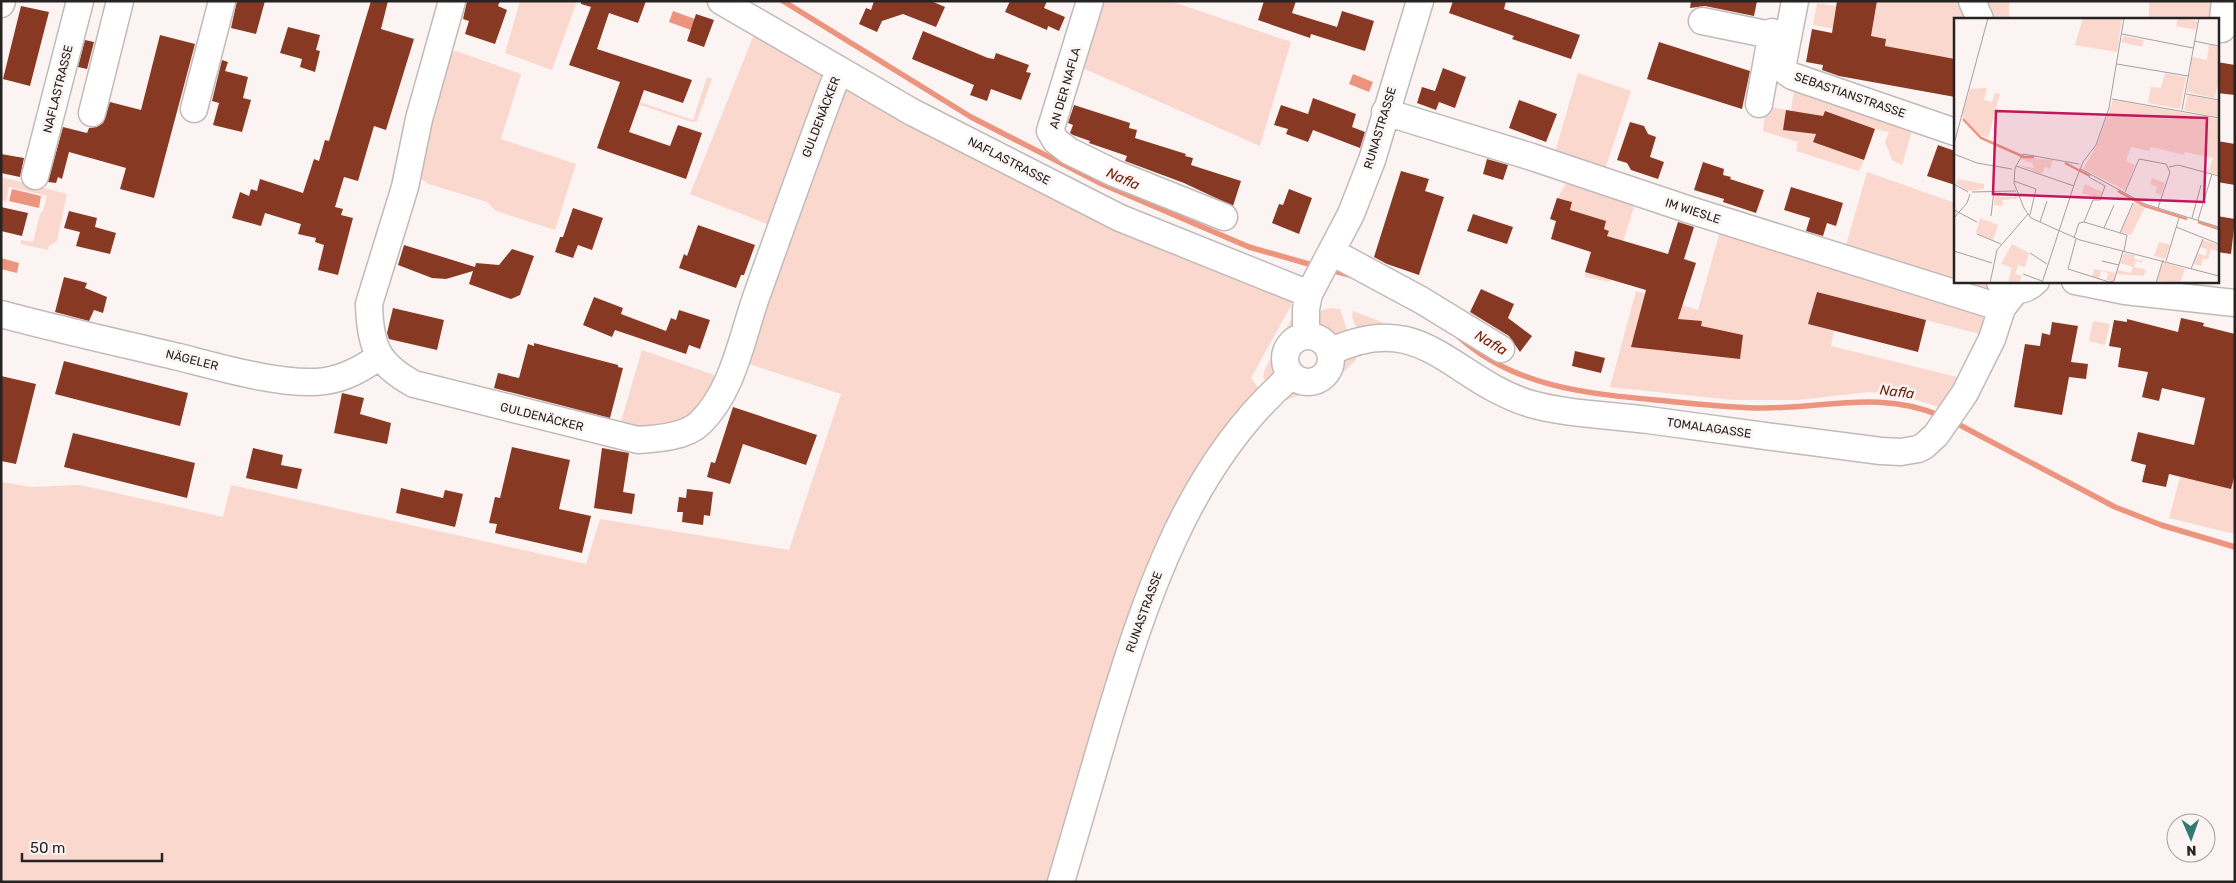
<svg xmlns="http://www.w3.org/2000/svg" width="2236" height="883" viewBox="0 0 2236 883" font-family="Rubik,sans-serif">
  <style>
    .green { fill: #fad8ce }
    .water { fill: #ec947d }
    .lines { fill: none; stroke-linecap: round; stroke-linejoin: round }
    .stream { stroke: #ec947d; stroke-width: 5.5 }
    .building { fill: #873924 }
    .minor-casing { stroke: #c1bab9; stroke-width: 29 }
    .minor { stroke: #fff; stroke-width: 26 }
    .labels { text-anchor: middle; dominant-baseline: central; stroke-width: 5; stroke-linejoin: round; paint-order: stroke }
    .street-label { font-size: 12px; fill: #262323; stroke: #fbf4f3 }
    .water-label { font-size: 14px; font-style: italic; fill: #6f210c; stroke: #fbf4f3 }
    .inset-river { fill: none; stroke: #ec947d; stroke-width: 2.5 }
    .inset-road { fill: none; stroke: #a6a0a0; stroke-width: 1 }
    .view { fill: #c2185b; fill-opacity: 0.15; stroke: #c2185b; stroke-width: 2.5 }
    .inset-edge { fill: none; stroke: #262323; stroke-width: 2.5 }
  </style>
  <rect width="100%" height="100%" fill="#fbf4f3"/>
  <path class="green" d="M520 1H577L552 70 505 53Z
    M1101 1H1170L1291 42 1260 146 1078 66Z
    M1877 1H1960L1968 19H1955V59L1885 46 1886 39 1813 25 1817 3 1836 6 1833 24 1872 30Z
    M1988 1H2009V18L1996 19Z
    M2149 1H2221L2216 19H2149Z
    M755 32 826 75 775 227 690 194Z
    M456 51 521 74 501 139 576 164 555 230 496 211 487 202 429 184 421 179 418 170 449 53Z
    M1578 73 1631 91 1603 175 1553 159Z
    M707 77 712 79 697 121 692 122 640 105 637 110 613 102 616 94 693 120Z
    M1769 82 1771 107 1792 111 1791 108 1794 92 1791 91 1793 83 1913 127 1902 165 1892 160 1885 142 1889 132 1875 129 1825 111 1813 141 1864 160 1859 171 1796 151 1798 142 1763 131Z
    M846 87 1292 297 1293 302 1251 378 1260 390 1219 439 1051 882H1V482L32 487 80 485 223 517 231 485 586 564 600 519 789 550 841 394 743 362Z
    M1867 172 1955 203V281H1989L1994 296 1844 252Z
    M1 177 67 194 57 241 49 246 48 250 21 244V240L33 242 40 214 43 211 47 196 9 187 6 202 1 200Z
    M1570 180 1636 201 1610 282 1585 277V272L1604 278 1616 238 1607 236 1609 231 1569 214 1572 202 1561 199 1556 201 1565 185Z
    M1721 228 1986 315 1980 334 1817 292 1808 324 1834 331 1831 346 1961 378 1947 410 1902 395 1870 392 1797 400H1733L1610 387 1636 291 1698 310Z
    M1330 308 1340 309 1348 333C1335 337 1328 334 1319 324L1318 311Z
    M1353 311 1379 321 1383 323V327L1357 329 1352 317Z
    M1293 316 1295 324 1278 349 1276 369 1267 383 1263 377 1265 369Z
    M2093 321 2110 324 2105 345 2089 341Z
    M642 350 723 378 699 415 665 432 619 428Z
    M1356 355V360L1325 389 1297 396 1286 400 1283 397C1287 395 1292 390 1297 389 1308 386 1314 391 1327 384 1341 374 1336 360 1356 355Z
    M2235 462V534L2169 518 2180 477 2194 480Z"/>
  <path class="water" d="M673 11 695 19 691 30 669 22Z
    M1353 74 1373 82 1369 92 1349 84Z
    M12 189 41 196 39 208 9 201Z
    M1 258 19 263 17 273 1 269Z"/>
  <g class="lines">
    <path class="stream" d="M783 1 971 117 1102 184 1249 247 1316 266
      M1330 270 1350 275
      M1459 337C1516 389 1593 394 1666 401 1698 404 1731 408 1764 408 1825 408 1882 390 1941 416
      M1954 422 2115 507 2161 525 2235 547"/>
  </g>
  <path class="building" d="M237 1H265L256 34 231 28Z
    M371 1H388L381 29 414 39 386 130 374 126 358 181 344 177 335 207 343 209 341 215 353 218 338 275 318 270 324 245 315 242 316 238 298 234 301 224 265 213 261 226 232 218 240 192 249 196 251 189 257 191 260 179 303 193 314 159 319 161 325 140 329 141Z
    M467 1H500L498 6 507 10 495 44 465 34 469 21 463 19Z
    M581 1H646L638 23 609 13 597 49 692 80 683 103 644 90 629 132 670 146 678 125 702 133 686 179 597 148 620 82 569 65 591 7 581 4Z
    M874 1H931L945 7 936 27 903 14 882 21 877 32 859 24 866 8 871 10Z
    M1010 1H1047L1044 8 1065 17 1059 31 1048 26 1047 30 1005 12Z
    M1264 1H1296L1292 13 1337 27 1342 11 1374 21 1365 51 1311 34 1310 38 1258 20Z
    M1453 1H1506L1504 9 1580 35 1571 59 1512 39 1514 36 1449 13Z
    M1691 1H1757L1754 16 1705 6 1690 8Z
    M1837 1H1877L1871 36 1886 39 1885 46 1955 59V97L1839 76 1822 70 1823 65 1806 62 1812 29 1832 33Z
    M21 6 49 12 30 86 3 79Z
    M696 14 714 20 704 47 687 41Z
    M288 27 320 35 316 50 320 51 315 72 300 67 302 59 280 53Z
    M923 31 988 58 994 59 996 53 1029 65 1026 72 1031 73 1021 100 991 89 987 101 970 95 974 85 912 59Z
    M160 35 195 44 154 198 120 189 126 168 69 152 62 179 58 177 56 183 48 182 63 127 87 133 89 128 97 127 103 123 110 102 141 110Z
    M85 40 94 42 87 69 78 67Z
    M1659 42 1750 71 1742 109 1647 79Z
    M222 60 228 62 225 71 248 77 243 98 251 100 242 132 213 125 219 103 212 101Z
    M2217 62 2235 65V95L2217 93Z
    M1443 68 1466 77 1455 108 1439 102 1436 110 1417 103 1422 87 1435 91Z
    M1313 98 1356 114 1352 127 1365 132 1360 148 1313 130 1308 142 1286 134 1288 129 1274 125 1281 105 1308 114Z
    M1519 100 1557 114 1546 142 1509 128Z
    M1074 105 1130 123 1129 128 1137 130 1135 138 1186 154 1185 156 1193 158 1191 165 1241 181 1233 206 1184 183 1125 161 1127 156 1089 143 1090 141 1073 135 1070 133 1073 125 1068 123Z
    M1786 110 1823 116 1825 111 1875 129 1864 160 1813 142 1816 134 1783 130Z
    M1630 122 1644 126 1648 134 1656 137 1650 157 1664 162 1658 179 1631 170 1627 163 1617 160Z
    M2217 141 2235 144V185L2217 182Z
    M1938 145 1955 151V185L1927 176Z
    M1 154 24 158 20 177 1 173Z
    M1487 159 1508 165 1503 180 1483 174Z
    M1703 162 1724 169 1723 175 1731 177 1730 179 1764 190 1756 213 1723 202 1724 199 1694 190Z
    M1401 171 1429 179 1425 191 1444 197 1419 275 1387 264 1374 257Z
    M1791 187 1843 203 1836 226 1827 223 1823 236 1806 231 1810 218 1784 210Z
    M1289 189 1312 198 1299 234 1272 223 1279 204 1283 205Z
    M1557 198 1572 202 1570 210 1606 221 1604 229 1609 231 1607 236 1668 254 1678 222 1694 227 1684 259 1696 263 1678 319 1702 321 1701 326 1743 335 1740 359 1631 347 1646 290 1585 272 1591 252 1551 239 1556 221 1550 219Z
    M1 207 28 213 22 236 1 231Z
    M573 208 603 218 592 250 578 245 573 258 555 252 560 237H563Z
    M69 211 97 218 95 227 116 233 110 254 76 246 80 232 64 228Z
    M1473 214 1513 227 1507 244 1467 231Z
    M2217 216 2235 219 2231 254 2217 252Z
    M698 225 755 245 744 275H741L736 288 679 268 684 254 687 256Z
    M404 245 475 267 476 263 499 265 512 249 534 256 520 295 511 299 469 284 473 271 446 279 432 278 398 265Z
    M64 277 87 283 85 288 107 297 103 313 94 310 89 321 55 312Z
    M1481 289 1514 304 1508 318 1532 336 1520 352 1509 336 1470 312Z
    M1817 292 1926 320 1918 352 1808 324Z
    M594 297 623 308 621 314 666 331 671 318 676 320 679 310 710 320 700 349 689 345 686 354 615 330 612 337 583 325Z
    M393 308 444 320 437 350 389 339 387 333Z
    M2181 318 2204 323 2203 326 2235 334V474L2231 489 2169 474 2166 487 2142 482 2146 465 2131 461 2138 432 2194 445 2205 398 2162 388 2159 401 2142 397 2148 372 2118 367 2121 348 2109 346 2114 320 2127 322V319L2178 332Z
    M2052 322 2078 326 2071 362 2088 364 2086 379 2069 377 2062 415 2014 407 2025 344 2040 346 2042 333 2050 335Z
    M534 343 618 365V367L623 368 610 418 494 388 498 373 519 378 528 344 534 346Z
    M1575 351 1605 358 1601 373 1572 366Z
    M64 361 188 393 180 426 55 394Z
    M1 376 36 384 16 464 1 461Z
    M342 393 364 398 360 414 391 423 387 444 334 433Z
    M733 407 817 435 806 465 743 444 730 484 707 477 711 462 715 463Z
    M73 433 195 463 187 498 64 467Z
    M512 447 570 460 559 509 591 516 582 553 495 533 497 524 489 523 495 497 500 498Z
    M253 448 283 455 281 465 302 469 297 489 246 478Z
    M602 448 629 453 623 492 635 494 632 514 594 508Z
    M401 488 443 498 445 490 463 494 455 527 396 513Z
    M687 489 713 492 710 516 704 515 703 525 682 522 683 512H677L679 497 686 498Z"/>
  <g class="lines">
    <g class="minor-casing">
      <path id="minor" d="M452 1 419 119 405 187 369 304C370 346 377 364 414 384L638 440C657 439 686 437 700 423 735 389 742 334 759 289 785 216 811 143 839 70
        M721 1 912 112 1120 218 1309 294
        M1090 1 1050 131 1056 141 1069 151 1114 173 1224 217
        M1795 1 1783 63 1785 71 1792 76 1955 132
        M1972 1 1980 19
        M1 4 2 1
        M1702 21 1771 35
        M2222 29 2225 1
        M1759 104 1772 32
        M194 109 222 1
        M1385 112 1532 157 1690 210 2002 308
        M92 113 120 1
        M35 176 80 1
        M1332 252 1421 300 1501 349
        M2075 281 2125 291 2235 303
        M2000 282C2012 293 2025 292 2036 281
        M1 314C60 330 120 343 179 357 218 367 286 387 325 381 346 378 363 368 380 356
        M1306 336V309L1309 294 1351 214 1372 160 1420 1
        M1285 359a23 23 0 1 1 46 0a23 23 0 1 1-46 0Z
        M1330 352C1423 307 1451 380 1531 404 1566 414 1611 415 1648 420 1726 431 1803 441 1881 451L1901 452 1918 449 1924 446 1936 435 1965 393 1992 339 2002 308 2016 290
        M1061 882C1076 830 1092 777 1107 725 1145 599 1188 464 1292 375"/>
    </g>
    <use href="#minor" class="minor"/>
  </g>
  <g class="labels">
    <g class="street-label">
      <text transform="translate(1065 88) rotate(-74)">AN DER NAFLA</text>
      <text transform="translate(58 89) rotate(-76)">NAFLASTRASSE</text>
      <text transform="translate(1850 95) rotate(19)">SEBASTIANSTRASSE</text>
      <text transform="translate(821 117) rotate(-69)">GULDENÄCKER</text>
      <text transform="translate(1380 128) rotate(-73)">RUNASTRASSE</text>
      <text transform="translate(1009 161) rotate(27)">NAFLASTRASSE</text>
      <text transform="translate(1693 211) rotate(18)">IM WIESLE</text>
      <text transform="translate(192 360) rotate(14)">NÄGELER</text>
      <text transform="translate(542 417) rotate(14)">GULDENÄCKER</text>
      <text transform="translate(1709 428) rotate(8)">TOMALAGASSE</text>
      <text transform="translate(1144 612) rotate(-70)">RUNASTRASSE</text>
    </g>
    <g class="water-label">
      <text transform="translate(1123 179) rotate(24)">Nafla</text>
      <text transform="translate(1491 343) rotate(31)">Nafla</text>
      <text transform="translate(1897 392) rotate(7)">Nafla</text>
    </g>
  </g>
  <g transform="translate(1954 18)">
    <rect width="265" height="265" fill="#fbf4f3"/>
    <path d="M129 0H168L163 34 121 27ZM224 0 244 3 241 12 222 8ZM170 18 190 22 188 29 167 24ZM255 26 265 29V64L260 80 233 74 238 39 253 42ZM211 55 232 59 226 91 194 85 197 69 207 70ZM33 70 30 82 38 84 41 75 46 76 34 120 26 117 8 98 16 71ZM234 77 265 83V100L230 92ZM159 82 265 101V157L254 154 259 140 231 134 230 137 197 129 195 133 177 129 172 143 181 147 171 172 129 151 143 127ZM68 138 75 140 99 142 96 151 91 149 88 156 64 147 80 150 78 145 66 141ZM198 160 211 165 207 177 201 175 203 169 196 166ZM4 161 30 166V171L13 173 2 165ZM131 166 148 174 145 181 128 175ZM47 174 45 179H60L61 175 64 181 48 182 49 188 40 187 41 175ZM180 184 191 189 177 217 167 214ZM26 200 44 207 39 222 22 215ZM249 222 265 227V234L257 231 254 241H249L247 248 240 246 243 235 252 238 253 231 245 229ZM205 224 216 227 211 241 200 238ZM58 226 75 235 71 249 64 247 61 256 68 258 65 265H54L58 250 47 246ZM170 235 181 237 180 241 187 243 189 239 188 245 182 243 180 249 192 252 190 258 163 256 164 252 177 255 179 249 166 245ZM209 244 231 251 226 265 203 263ZM140 251 162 255 159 263 152 262 154 255 147 253 145 261 138 258Z" fill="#fad8ce"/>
    <path class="inset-river" d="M9 101 27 120 70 139H80M111 145 136 158M164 173 191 188 233 201M244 204 265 211"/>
    <path class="inset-road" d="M168 16 239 30M240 23 265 28M163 46 234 58M232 76 265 82M158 81 265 100M228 92 245 0M0 126 34 0M0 136 23 145 58 151M125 146 69 136 61 150 60 165 70 190 77 200 126 222 265 258M62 148 120 168M215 149 224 147 265 158M127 151 191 186 265 209M60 163 82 171 76 197M0 166 14 174M18 174 62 173M171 174 185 141 212 146 216 154 204 190M0 192 23 204M37 198 40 173M0 200 13 185 16 176M238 200 247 167M244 202 258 156M86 204 93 183M130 204 139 182H146L151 168 135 159M222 209 265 226M150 210 160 187M166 215 179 185M23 216 47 226M120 220 125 205 130 204 173 217 170 233M122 221 114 251 155 264 160 263 169 233M0 233 38 245M76 235 93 246M148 243 165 247M212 243 225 200M237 251 249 221M69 256 88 263M36 265 43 232 74 196M88 265 121 164 129 144 142 127 155 90 170 0M202 265 209 242"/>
    <path class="view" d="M42 93 253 100 250 184 39 176Z"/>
    <rect width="265" height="265" class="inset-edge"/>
  </g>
  <rect width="2236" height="883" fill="none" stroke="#262323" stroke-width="5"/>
  <g transform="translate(2191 838) rotate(178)"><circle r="24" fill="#fbf4f3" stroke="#a6a0a0"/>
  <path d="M0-4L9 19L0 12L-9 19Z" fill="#327971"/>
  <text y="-8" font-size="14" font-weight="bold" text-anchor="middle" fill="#262323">N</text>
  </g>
  <path d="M22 853v8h140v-8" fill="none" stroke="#262323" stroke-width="2.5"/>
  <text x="30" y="853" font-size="15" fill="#262323" stroke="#fbf4f3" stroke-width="4" paint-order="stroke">50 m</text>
</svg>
